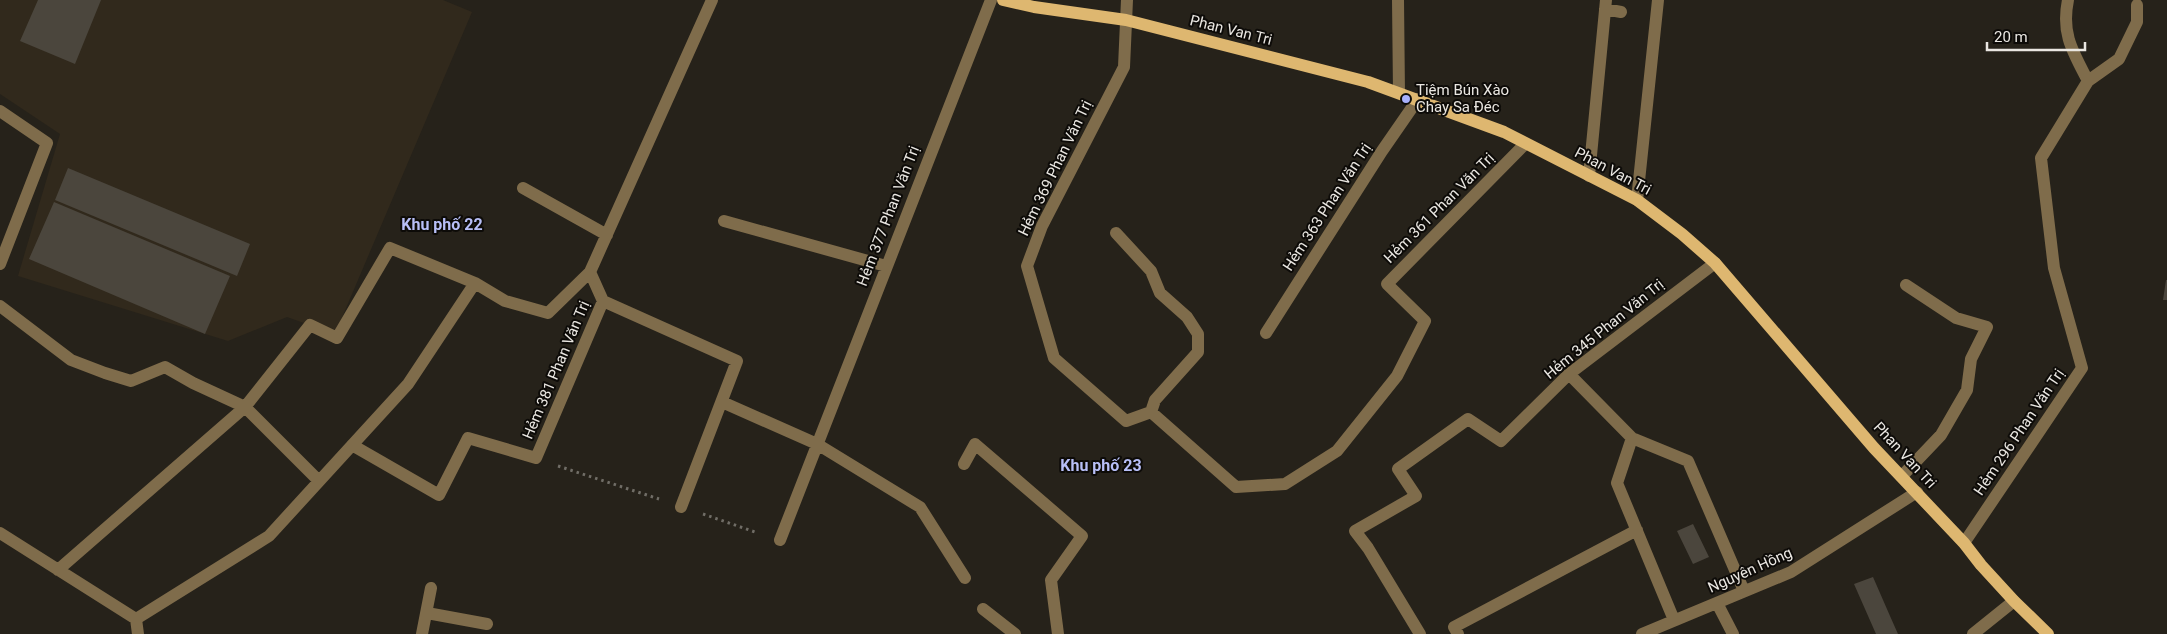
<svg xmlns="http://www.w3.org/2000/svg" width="2167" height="634" viewBox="0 0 2167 634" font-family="Roboto,sans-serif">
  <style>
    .built { fill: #31291c }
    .building { fill: #4b463d }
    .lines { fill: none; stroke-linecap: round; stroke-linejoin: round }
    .path { stroke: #706d66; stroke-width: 3; stroke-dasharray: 2.5 4; stroke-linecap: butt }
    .minor { stroke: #7f6c4b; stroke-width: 12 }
    .major { stroke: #deb770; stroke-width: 12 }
    .poi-dot { fill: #a8b0fc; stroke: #0d0b08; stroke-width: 2 }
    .labels { text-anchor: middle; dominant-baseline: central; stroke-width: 4; stroke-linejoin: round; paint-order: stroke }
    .street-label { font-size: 15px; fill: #eae7e2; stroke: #0d0b08 }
    .poi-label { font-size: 15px; fill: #eae7e2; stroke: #0d0b08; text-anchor: start }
    .neighbourhood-label { font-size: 16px; font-weight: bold; fill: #b8bff7; stroke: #0d0b08 }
  </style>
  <rect width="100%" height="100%" fill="#26221a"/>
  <path class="built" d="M0 0H443L472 12 335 334 287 317 228 341 18 276 60 134 0 94Z"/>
  <path class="building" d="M38 0H101L75 64 20 41Z
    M68 168 250 244 237 276 55 200Z
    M54 202 230 276 205 334 29 259Z
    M2166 280H2167V300H2163Z
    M1693 524 1709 557 1693 564 1677 531Z
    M1873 577 1890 616 1898 634H1876L1854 584Z"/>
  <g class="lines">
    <path class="path" d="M558 466 659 499
      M703 514 758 533"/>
    <path class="minor" d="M1127 0 1124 67 1042 226 1027 266 1054 358 1126 421 1151 412
      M1398 0 1399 93
      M2068 0C2061 34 2073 52 2088 81
      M1605 9 1621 12
      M0 111 47 143 0 264
      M1589 176 1606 0
      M523 188 607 235
      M1637 200 1658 0
      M724 221 886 266
      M1116 233 1151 271 1160 293 1187 317 1198 334V352L1155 400 1151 412
      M603 301 737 361 681 507
      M0 306 71 360 105 373 131 381 165 367 193 383 245 407 319 481
      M1266 333 1382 151 1418 99
      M1569 374 1632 438 1688 461 1744 591
      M722 402 817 444 920 507 965 578
      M1151 412 1236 487 1285 484 1337 451 1397 376 1425 321 1387 284 1525 144
      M1632 438 1617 483 1674 620
      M352 445 439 495 468 438 536 458 603 301 590 272
      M964 464 975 444 1082 536 1051 580 1058 634
      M1902 476 1941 435 1967 390 1971 359 1987 327 1956 318 1906 285
      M0 533 136 619 138 634
      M780 540 991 0
      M1964 543 2082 368 2054 268 2041 158 2088 81 2119 59 2137 22V5
      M58 570 245 407 310 325 337 338 390 248 475 283
      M1717 603 1733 634
      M983 609 1015 634
      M427 613 487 624
      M136 619 269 536 408 384 475 283 505 301 548 313 590 272 712 0
      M422 634 431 588
      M1420 634 1368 548 1355 531 1416 496 1398 469 1468 419 1501 441 1569 374 1715 263
      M1458 634 1454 627 1637 530
      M1642 634 1791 572 1917 492
      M1973 634 2014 601"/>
    <path class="major" d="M1003 0 1034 7 1126 20 1368 82 1504 132 1637 200 1682 234 1715 263 1874 448 1964 543 1981 565 2014 601 2048 634"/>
  </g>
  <circle class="poi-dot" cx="1406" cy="99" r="5"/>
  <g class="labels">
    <g class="street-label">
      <text transform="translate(1231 30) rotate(14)">Phan Van Tri</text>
      <text transform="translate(1055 168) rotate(-64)">Hẻm 369 Phan Văn Trị</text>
      <text transform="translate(1613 171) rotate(28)">Phan Van Tri</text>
      <text transform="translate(1327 207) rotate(-57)">Hẻm 363 Phan Văn Trị</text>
      <text transform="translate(1439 208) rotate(-45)">Hẻm 361 Phan Văn Trị</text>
      <text transform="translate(888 216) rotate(-69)">Hẻm 377 Phan Văn Trị</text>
      <text transform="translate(1604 329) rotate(-39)">Hẻm 345 Phan Văn Trị</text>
      <text transform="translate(556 370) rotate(-67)">Hẻm 381 Phan Văn Trị</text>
      <text transform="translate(2019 432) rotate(-56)">Hẻm 296 Phan Văn Trị</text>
      <text transform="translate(1905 455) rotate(47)">Phan Van Tri</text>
      <text transform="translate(1750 570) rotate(-24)">Nguyên Hồng</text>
    </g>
    <g class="poi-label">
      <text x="1416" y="90">Tiệm Bún Xào<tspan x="1416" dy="17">Chay Sa Đéc</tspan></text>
    </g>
    <g class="neighbourhood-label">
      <text x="442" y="224">Khu phố 22</text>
      <text x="1101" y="465">Khu phố 23</text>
    </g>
  </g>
  <path d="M1987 42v8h98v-8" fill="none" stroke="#eae7e2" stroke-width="2.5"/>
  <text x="1994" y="42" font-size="15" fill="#eae7e2" stroke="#0d0b08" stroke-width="4" paint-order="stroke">20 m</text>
</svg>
